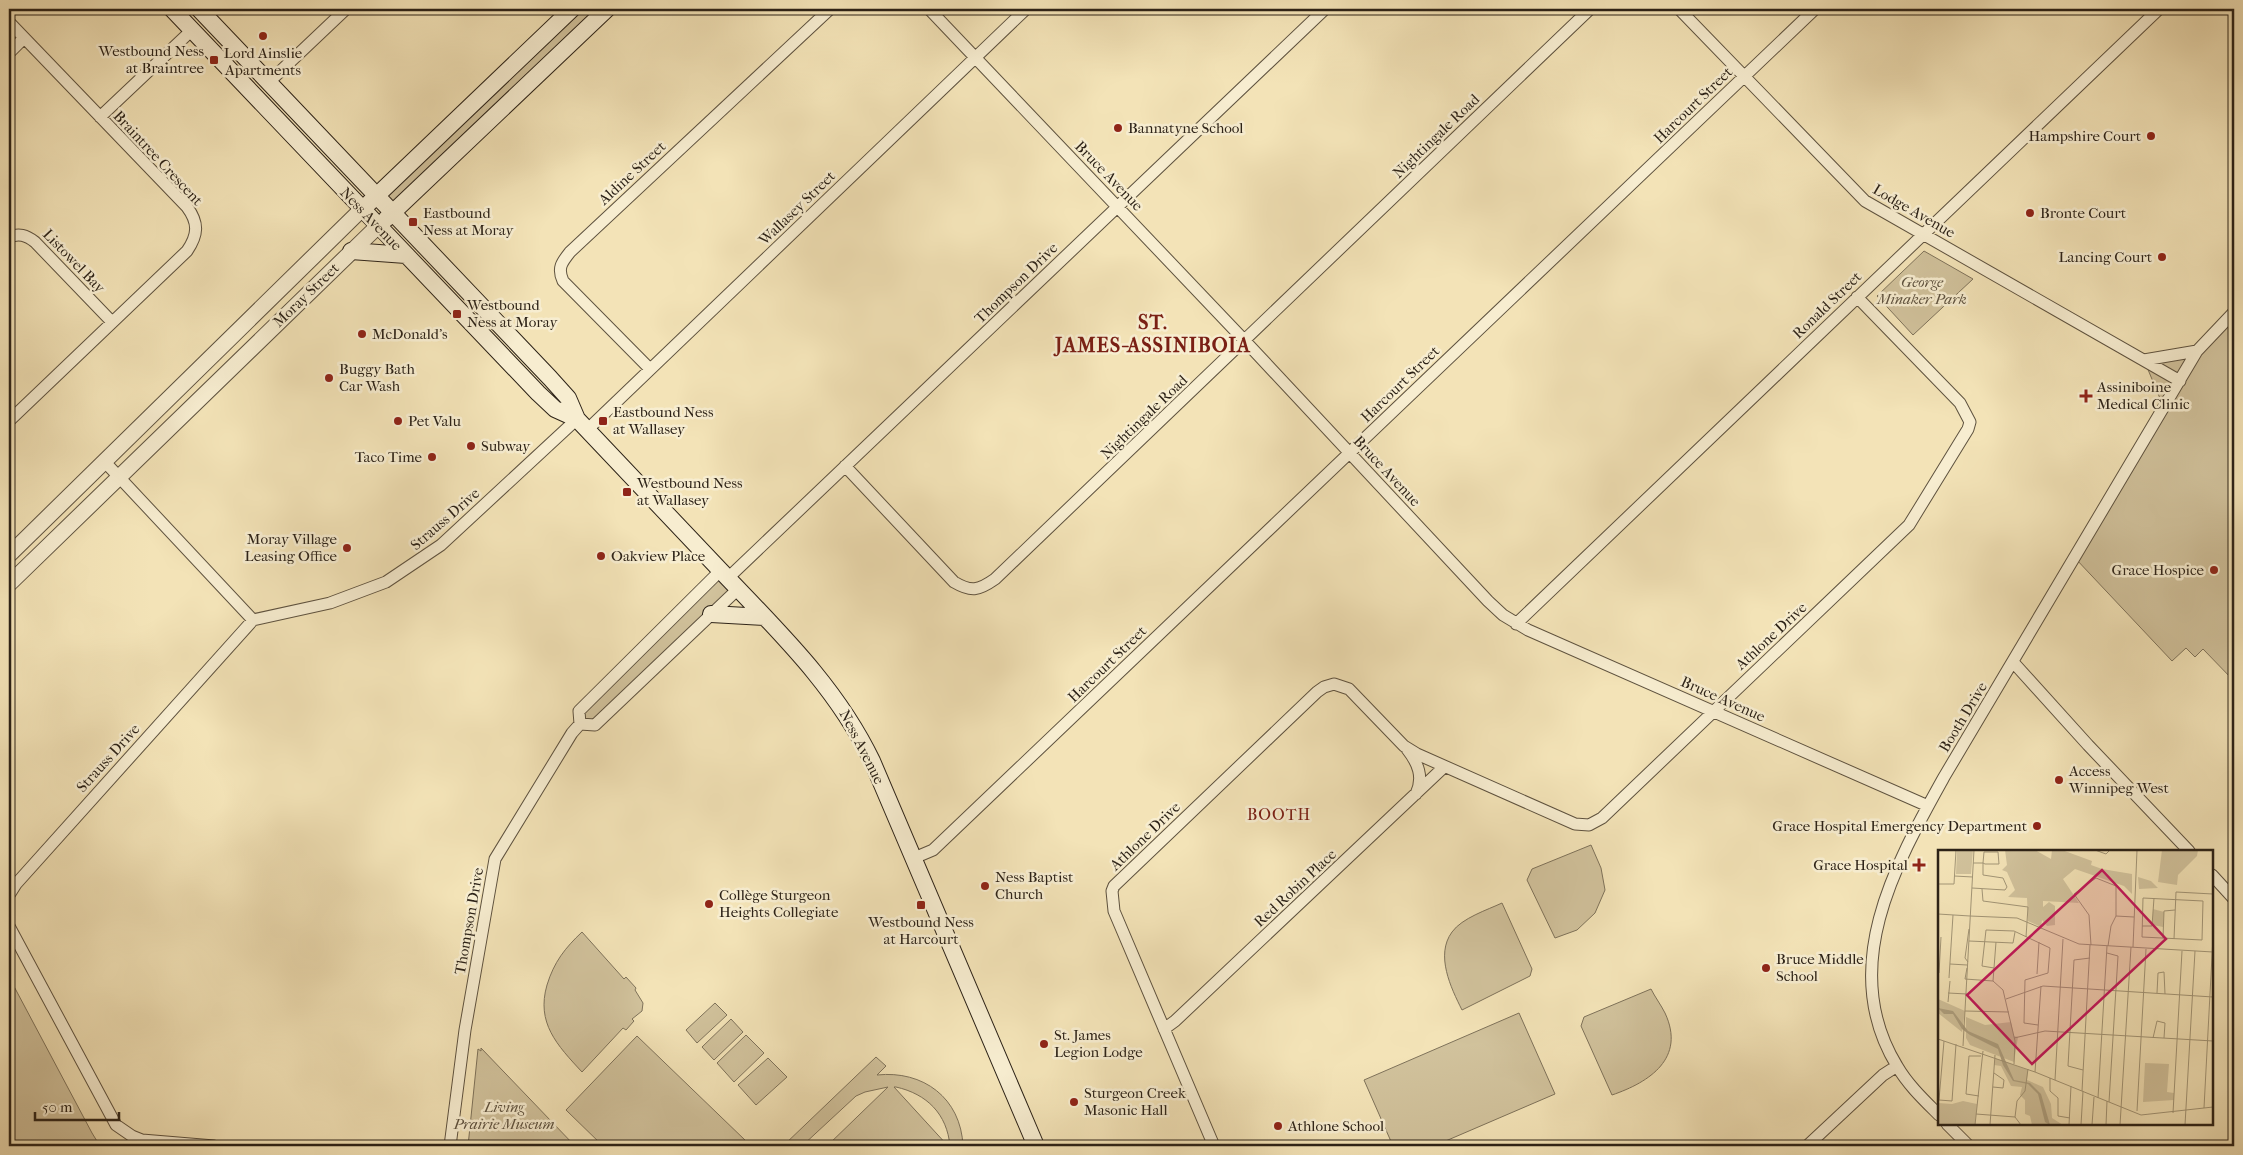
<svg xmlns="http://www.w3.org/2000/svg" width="2243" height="1155" viewBox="0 0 2243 1155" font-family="'IM FELL French Canon',serif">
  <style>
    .green { fill: #d1c29c; stroke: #7e725a }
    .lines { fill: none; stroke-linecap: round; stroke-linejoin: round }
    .minor-casing { stroke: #5e523f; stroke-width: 13 }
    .tertiary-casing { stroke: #5e523f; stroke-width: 17 }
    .secondary-casing { stroke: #2c2217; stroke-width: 18 }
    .minor { stroke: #f7edd0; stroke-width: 11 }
    .tertiary { stroke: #f7edd0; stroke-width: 15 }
    .secondary { stroke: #f7edd0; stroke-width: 16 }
    .poi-dot { fill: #8f2418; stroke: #f7edd0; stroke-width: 2 }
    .labels { text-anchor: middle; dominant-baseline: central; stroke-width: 5; stroke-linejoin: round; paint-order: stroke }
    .poi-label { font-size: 15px; fill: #2c2217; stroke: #f7edd0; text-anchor: start }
    .street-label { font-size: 15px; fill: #2c2217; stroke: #f7edd0 }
    .park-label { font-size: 15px; font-style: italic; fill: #5e523f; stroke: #f7edd0 }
    .neighbourhood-label { font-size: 16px; letter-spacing: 1px; fill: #7a1f14; stroke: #f7edd0 }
    .district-label { font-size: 20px; font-weight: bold; letter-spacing: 1px; fill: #7a1f14; stroke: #f7edd0 }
    .inset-road { fill: none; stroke: #a39677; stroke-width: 1 }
    .view { fill: #c2185b; fill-opacity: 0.15; stroke: #c2185b; stroke-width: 2.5 }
    .inset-edge { fill: none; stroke: #2c2217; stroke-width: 2.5 }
  </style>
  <rect width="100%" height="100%" fill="#f3e3b7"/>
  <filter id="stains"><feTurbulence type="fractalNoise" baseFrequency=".004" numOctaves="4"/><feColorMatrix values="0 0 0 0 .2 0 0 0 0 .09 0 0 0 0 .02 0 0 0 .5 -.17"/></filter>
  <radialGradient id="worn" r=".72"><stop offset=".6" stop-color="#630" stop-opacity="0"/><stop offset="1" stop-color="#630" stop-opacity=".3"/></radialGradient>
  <path class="green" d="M572 9H607L393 213 377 195Z
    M1924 251 1973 279 1913 335 1877 296Z
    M2234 312V681L2203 649 2195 657 2186 648 2172 661 2075 558 2164 408 2144 360 2197 351Z
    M720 571 738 589 595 725 580 724 579 711Z
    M1591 845 1601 868 1605 890 1595 913 1577 930 1555 938 1527 880 1532 869Z
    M1502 903 1532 969 1530 976 1462 1010C1451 988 1435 955 1452 932 1462 918 1487 910 1502 903Z
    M582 932 624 979 626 977 636 988 635 990 643 1003 642 1011 632 1019 634 1021 626 1030 623 1028 582 1072C557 1045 536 1023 547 985 554 962 565 948 582 932Z
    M9 977 92 1133 100 1146H9Z
    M1651 989C1655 997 1661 1005 1665 1013 1686 1058 1650 1082 1612 1095L1581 1026 1584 1017Z
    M715 1003 727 1015 697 1043 686 1030Z
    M1519 1013 1555 1094 1434 1146H1393L1364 1080Z
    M731 1019 743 1032 714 1060 702 1047Z
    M746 1035 764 1053 734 1082 717 1063Z
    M637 1036 746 1141 742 1146H603L566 1110Z
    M481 1048 575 1146H468L478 1049 481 1051Z
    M876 1057 886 1066 877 1075C923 1070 961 1098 963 1146H950C947 1114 927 1094 896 1087H894L948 1146H827L888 1087 865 1092 856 1096 802 1146H783Z
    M768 1058 787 1077 756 1105 738 1085Z"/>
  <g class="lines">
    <g class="minor-casing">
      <path id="minor" d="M929 9 1245 341 1488 601 1503 615 1528 630 1928 806
        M1679 9 1865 201 2180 381
        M9 22 187 207C199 223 198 235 187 251L9 421
        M9 53 24 38
        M269 82 346 9
        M100 117 192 30
        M9 237C19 233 26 235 35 242L112 322
        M2144 360 2197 351
        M650 369 563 281C557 268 562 262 570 252L830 9
        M587 430 1026 9
        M104 461 253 620
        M845 466 954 582C971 592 978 591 995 579L1590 9
        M728 578 1325 9
        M1516 624 2159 9
        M2013 662 2088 745 2189 851
        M580 724 595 725 738 589
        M1407 749C1418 763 1424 777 1416 794
        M914 858 933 850 1815 9
        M2212 875 2234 899
        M9 895 16 884 253 620 330 603 386 582 441 545 577 419
        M9 926 116 1125 132 1136 142 1140 214 1146
        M1164 1029 1175 1021 1444 767
        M1939 1115C1924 1100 1908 1085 1897 1066 1837 968 1895 865 1944 777L2197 351 2234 312
        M1947 1124 1969 1146
        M450 1146 465 1030 495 859 572 733 580 724 579 711 720 571
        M1214 1146 1114 911 1112 891 1114 886 1317 692 1324 687 1334 684 1349 689 1404 746 1417 754 1575 824 1589 825 1602 818 1909 525 1968 429 1970 422 1960 403 1857 297
        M1807 1146 1883 1075 1897 1066"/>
    </g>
    <g class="tertiary-casing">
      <path id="tertiary" d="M9 555 362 209
        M9 584 378 226"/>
    </g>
    <g class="secondary-casing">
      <path id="secondary" d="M172 9 538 393 555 409 577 419
        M199 9 550 378 568 398 577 419C625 470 673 521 721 571 777 630 836 686 872 761L1036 1146
        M369 203 572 9
        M386 219 607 9
        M351 251 406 255
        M711 614 765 617"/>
    </g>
    <use href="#minor" class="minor"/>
    <use href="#tertiary" class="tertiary"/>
    <use href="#secondary" class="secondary"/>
  </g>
  <g class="poi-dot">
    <circle cx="263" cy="36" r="5"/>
    <rect x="209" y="55" width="10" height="10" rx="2.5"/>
    <circle cx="1118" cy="128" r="5"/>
    <circle cx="2151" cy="136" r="5"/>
    <circle cx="2030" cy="213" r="5"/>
    <rect x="408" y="217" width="10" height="10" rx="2.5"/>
    <circle cx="2162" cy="257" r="5"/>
    <rect x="452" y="309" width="10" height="10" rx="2.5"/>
    <circle cx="362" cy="334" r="5"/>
    <circle cx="329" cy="378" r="5"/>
    <path d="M2083.5 388.5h5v5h5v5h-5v5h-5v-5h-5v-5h5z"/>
    <circle cx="398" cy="421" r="5"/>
    <rect x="598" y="416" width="10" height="10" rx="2.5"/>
    <circle cx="471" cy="446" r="5"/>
    <circle cx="432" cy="457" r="5"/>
    <rect x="622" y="487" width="10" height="10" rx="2.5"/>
    <circle cx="347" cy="548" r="5"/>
    <circle cx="601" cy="556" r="5"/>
    <circle cx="2214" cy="570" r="5"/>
    <circle cx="2059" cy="780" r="5"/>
    <circle cx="2037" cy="826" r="5"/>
    <path d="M1916.5 857.5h5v5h5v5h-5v5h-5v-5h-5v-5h5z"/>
    <circle cx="985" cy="886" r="5"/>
    <circle cx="709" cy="904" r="5"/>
    <rect x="916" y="900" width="10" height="10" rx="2.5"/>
    <circle cx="1766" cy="968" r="5"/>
    <circle cx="1044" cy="1044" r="5"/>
    <circle cx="1074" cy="1102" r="5"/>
    <circle cx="1278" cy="1126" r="5"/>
  </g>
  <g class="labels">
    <g class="poi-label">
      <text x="204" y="51" text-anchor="end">Westbound Ness<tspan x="204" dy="17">at Braintree</tspan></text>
      <text x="263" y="53" text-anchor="middle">Lord Ainslie<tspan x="263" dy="17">Apartments</tspan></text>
      <text x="1128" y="128">Bannatyne School</text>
      <text x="2141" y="136" text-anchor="end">Hampshire Court</text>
      <text x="423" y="213">Eastbound<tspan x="423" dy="17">Ness at Moray</tspan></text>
      <text x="2040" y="213">Bronte Court</text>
      <text x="2152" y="257" text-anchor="end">Lancing Court</text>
      <text x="467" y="305">Westbound<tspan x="467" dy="17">Ness at Moray</tspan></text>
      <text x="372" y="334">McDonald's</text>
      <text x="339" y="369">Buggy Bath<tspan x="339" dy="17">Car Wash</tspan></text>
      <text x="2097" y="387">Assiniboine<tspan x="2097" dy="17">Medical Clinic</tspan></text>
      <text x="613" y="412">Eastbound Ness<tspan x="613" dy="17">at Wallasey</tspan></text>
      <text x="408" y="421">Pet Valu</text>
      <text x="481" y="446">Subway</text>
      <text x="422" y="457" text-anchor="end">Taco Time</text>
      <text x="637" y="483">Westbound Ness<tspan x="637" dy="17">at Wallasey</tspan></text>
      <text x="337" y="539" text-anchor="end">Moray Village<tspan x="337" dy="17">Leasing Office</tspan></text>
      <text x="611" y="556">Oakview Place</text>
      <text x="2204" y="570" text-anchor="end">Grace Hospice</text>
      <text x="2069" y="771">Access<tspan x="2069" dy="17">Winnipeg West</tspan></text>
      <text x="2027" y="826" text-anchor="end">Grace Hospital Emergency Department</text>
      <text x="1908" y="865" text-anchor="end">Grace Hospital</text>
      <text x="995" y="877">Ness Baptist<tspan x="995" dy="17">Church</tspan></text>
      <text x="719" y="895">Collège Sturgeon<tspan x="719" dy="17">Heights Collegiate</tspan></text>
      <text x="921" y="922" text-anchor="middle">Westbound Ness<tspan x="921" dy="17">at Harcourt</tspan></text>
      <text x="1776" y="959">Bruce Middle<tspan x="1776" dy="17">School</tspan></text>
      <text x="1054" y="1035">St. James<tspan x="1054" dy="17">Legion Lodge</tspan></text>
      <text x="1084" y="1093">Sturgeon Creek<tspan x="1084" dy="17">Masonic Hall</tspan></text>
      <text x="1288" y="1126">Athlone School</text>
    </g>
    <g class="street-label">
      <text transform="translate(1693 105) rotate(-44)">Harcourt Street</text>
      <text transform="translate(1436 136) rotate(-44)">Nightingale Road</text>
      <text transform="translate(158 158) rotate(47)">Braintree Crescent</text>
      <text transform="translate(632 173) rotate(-43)">Aldine Street</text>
      <text transform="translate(1109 176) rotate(46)">Bruce Avenue</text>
      <text transform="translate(797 208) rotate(-44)">Wallasey Street</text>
      <text transform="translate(1914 211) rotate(30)">Lodge Avenue</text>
      <text transform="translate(371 219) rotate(46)">Ness Avenue</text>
      <text transform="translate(74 261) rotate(46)">Listowel Bay</text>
      <text transform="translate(1016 283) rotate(-44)">Thompson Drive</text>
      <text transform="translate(306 295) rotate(-44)">Moray Street</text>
      <text transform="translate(1827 305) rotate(-44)">Ronald Street</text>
      <text transform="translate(1400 384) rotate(-44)">Harcourt Street</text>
      <text transform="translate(1144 417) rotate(-44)">Nightingale Road</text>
      <text transform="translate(1387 471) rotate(47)">Bruce Avenue</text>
      <text transform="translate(445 519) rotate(-41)">Strauss Drive</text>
      <text transform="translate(1771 636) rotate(-43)">Athlone Drive</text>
      <text transform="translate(1107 664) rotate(-44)">Harcourt Street</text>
      <text transform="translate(1723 699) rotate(24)">Bruce Avenue</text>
      <text transform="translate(1963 717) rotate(-59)">Booth Drive</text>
      <text transform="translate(862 747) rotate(63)">Ness Avenue</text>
      <text transform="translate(108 758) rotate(-48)">Strauss Drive</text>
      <text transform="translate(1145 836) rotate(-44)">Athlone Drive</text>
      <text transform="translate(1295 888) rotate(-43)">Red Robin Place</text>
      <text transform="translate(469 921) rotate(-80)">Thompson Drive</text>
    </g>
    <g class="park-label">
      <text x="1922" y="282">George<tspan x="1922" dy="17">Minaker Park</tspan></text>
      <text x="504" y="1107">Living<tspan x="504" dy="17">Prairie Museum</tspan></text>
    </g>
    <g class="neighbourhood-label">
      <text x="1279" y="814">BOOTH</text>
    </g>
    <g class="district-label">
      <text x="1153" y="322">ST.<tspan x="1153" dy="23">JAMES-ASSINIBOIA</tspan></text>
    </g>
  </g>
  <g transform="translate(1938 850)">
    <rect width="275" height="275" fill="#f3e3b7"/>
    <path d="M19 0H35L33 24H18ZM67 0H97L113 9 114 0H124L154 11 153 15 164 19 194 24V44L186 36 137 19 125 29 141 53 105 51V57L111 52 117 56V75L109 76 104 70 103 77 90 71 89 48 70 47 77 40 69 22 64 20 69 15ZM224 0H260L259 6 240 25 239 35 220 32ZM200 27 213 31 220 38 201 39ZM215 59 226 62 225 77 215 75ZM0 149 27 161 24 182 0 163ZM28 167 47 175 73 172 76 186 80 187 76 212 32 195 28 188ZM57 208 90 220 89 230 105 237 113 254 114 268 125 275H94L92 266 87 264V250L82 245 84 237 73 236 63 216 56 215ZM207 213 231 214 229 242 236 243V250L205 252ZM25 251 39 254 37 275H0V253L14 254Z" fill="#d1c29c"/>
    <path d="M0 158 15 161 30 181 60 194 76 230 92 233 103 244 112 275 107 272 100 244 90 234 75 231 65 215 60 199 32 185 24 179 15 164H6Z" fill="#afa181"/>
    <path class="inset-road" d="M157 0 168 4 172 0M16 26 35 27M0 34H16L18 0M34 38 67 40 69 37 65 28 45 25V13L46 2H60L61 14H47L45 13H35M44 39 45 51 90 57 88 87M205 48 265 51 264 90 204 87ZM0 64 32 66M32 66 79 68 141 94 275 102M178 66 196 67M204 76H214L216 48M225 88 226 61 237 60M236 89 238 42 275 44M31 91 75 93 77 82M153 95 151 65 136 44 158 28 178 36V66L173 76 170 96M195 97 199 0M169 103 180 106 171 252M30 112 27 108 31 79M12 114 29 115M29 118 27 129 55 131 65 140 77 191 76 214M56 118 44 116 48 80 76 81 112 98 110 123 87 130 86 173 100 175M1 123 3 87M99 124 101 92M11 128 15 65M55 131 58 92M10 143 29 144M219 143 220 123 226 122 227 144M68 149 105 136 275 147M10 152 12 131M27 161 71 162M76 188 107 181 275 191M215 188 219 171 227 173 226 188M0 189 97 222 203 265 275 257M6 191 1 250 14 251 18 194M25 196 36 0M145 220 130 216 136 110 152 108M97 222 103 136M112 228V241L120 248V266L132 268M117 230 125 89M55 237 65 238 66 230 56 223M144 241 152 95M41 246 28 244 31 206H43M160 248 169 96M266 258 275 87M199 261 208 99M235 263 244 101M38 264 77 267M37 275 45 201M52 275 57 205M83 275 77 267 79 251 87 241 90 219M131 275 133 236M143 275 145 241M154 275 156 247M168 275 169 251M182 275 193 97M247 275 257 101"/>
    <path class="view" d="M164 20 228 89 94 214 29 145Z"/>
    <rect width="275" height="275" class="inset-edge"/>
  </g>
  <rect width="2243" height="1155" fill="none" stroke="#f3e3b7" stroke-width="30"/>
  <rect x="10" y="10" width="2223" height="1135" fill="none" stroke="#2c2217" stroke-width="2.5"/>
  <rect x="15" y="15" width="2213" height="1125" fill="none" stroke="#2c2217"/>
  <path d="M35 1112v8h84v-8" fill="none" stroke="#2c2217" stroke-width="2.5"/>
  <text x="42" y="1112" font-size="15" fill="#2c2217" stroke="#f7edd0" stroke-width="4" paint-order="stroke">50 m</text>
  <rect width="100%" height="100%" filter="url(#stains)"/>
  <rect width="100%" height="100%" fill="url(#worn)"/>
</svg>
